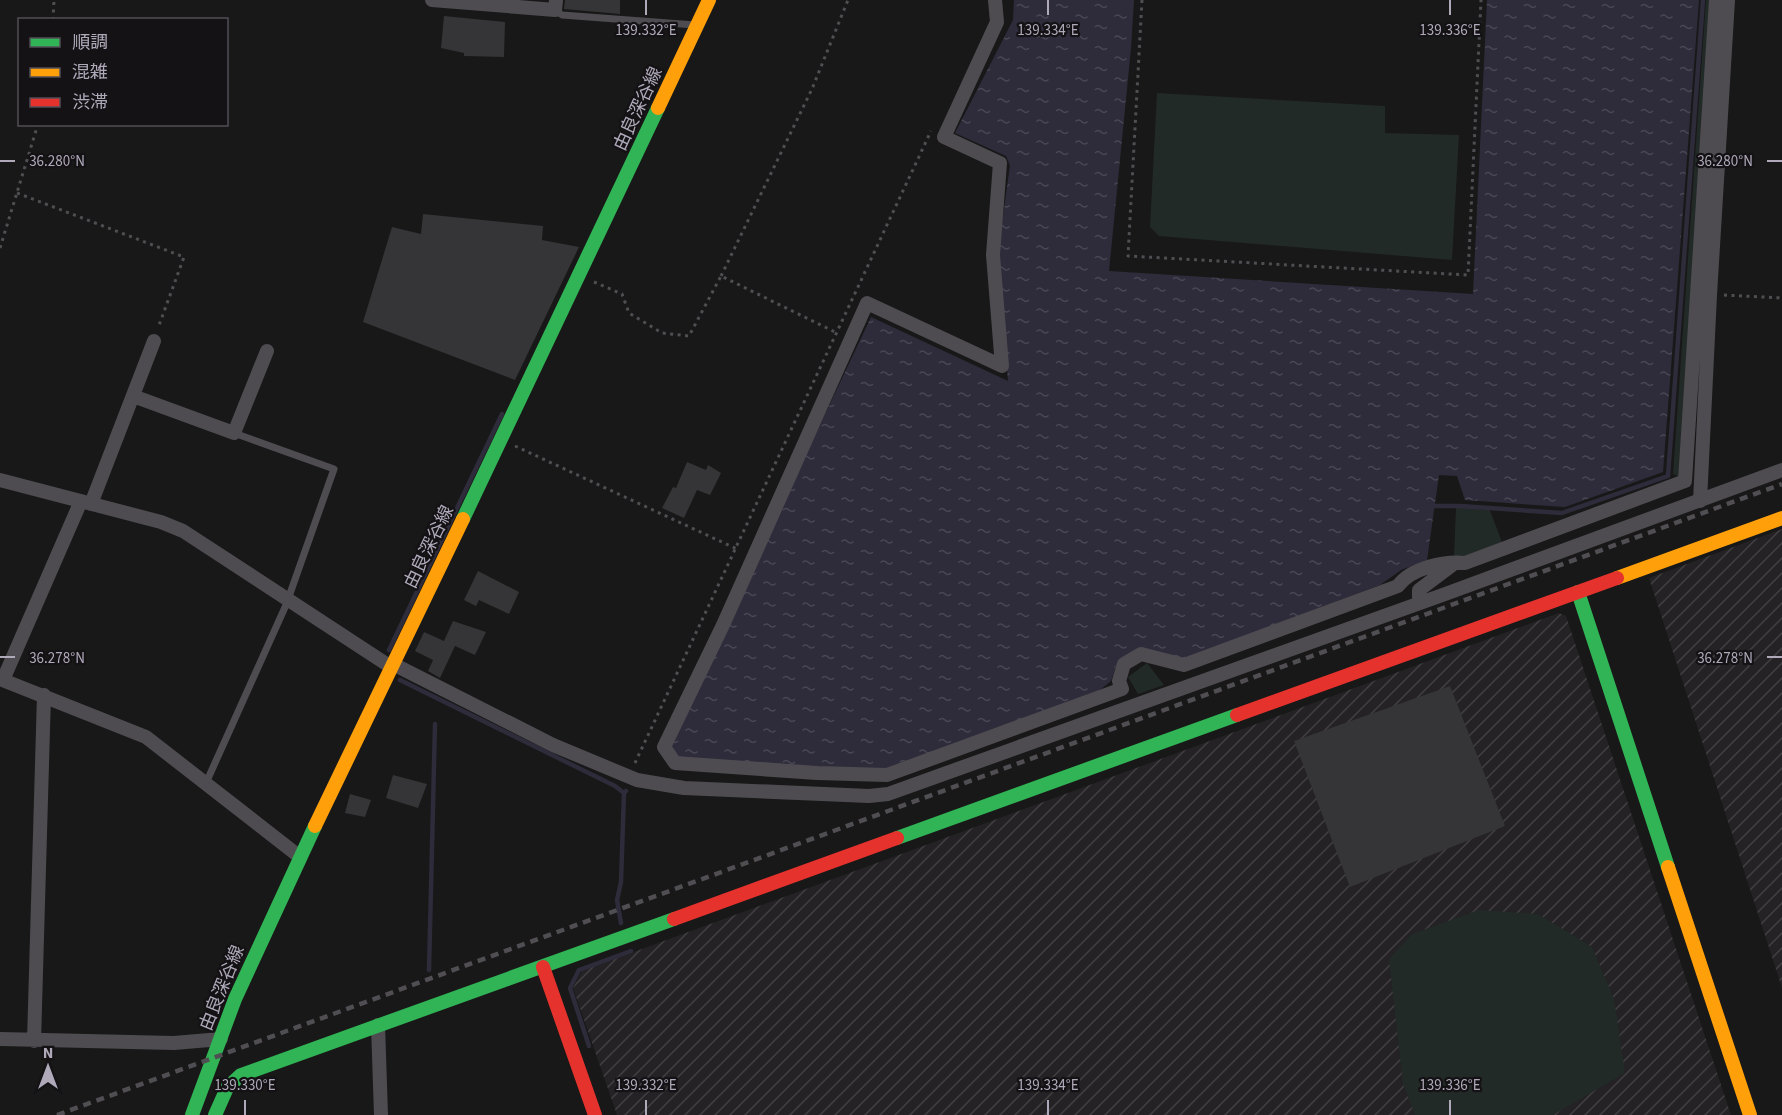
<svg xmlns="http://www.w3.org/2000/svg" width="1782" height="1115" viewBox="0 0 1782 1115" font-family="'Source Sans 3','Noto Sans JP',sans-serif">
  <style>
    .industrial { fill: url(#industrial-furrows) }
    .green { fill: #222a28 }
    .water { fill: url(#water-ripples) }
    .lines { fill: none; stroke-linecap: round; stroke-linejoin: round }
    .stream { stroke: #2e2b3b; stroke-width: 4.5 }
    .building { fill: #353436 }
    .path { stroke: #504e53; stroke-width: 3; stroke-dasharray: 3 4.5; stroke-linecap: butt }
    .lane { stroke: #4f4c51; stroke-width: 7 }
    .street { stroke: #4f4c51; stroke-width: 14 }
    .fast { stroke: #30b455; stroke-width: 14 }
    .slow { stroke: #ff9f0a; stroke-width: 14 }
    .jam { stroke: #e5322d; stroke-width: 14 }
    .rail { stroke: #504e52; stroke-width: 4.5; stroke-dasharray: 8 6; stroke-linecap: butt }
    .ticks { fill: none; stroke: #b0a9ba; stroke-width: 2 }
    .labels { text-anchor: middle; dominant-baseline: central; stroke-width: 4.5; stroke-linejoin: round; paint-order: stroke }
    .street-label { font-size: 18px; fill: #b0a9ba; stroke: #141214 }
    .ticks-label { font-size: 15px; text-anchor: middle; fill: #b0a9ba; stroke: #141214; stroke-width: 4.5; stroke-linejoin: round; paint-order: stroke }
  </style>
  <defs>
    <pattern id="industrial-furrows" width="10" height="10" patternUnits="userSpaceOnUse" patternTransform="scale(1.5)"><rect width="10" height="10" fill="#242224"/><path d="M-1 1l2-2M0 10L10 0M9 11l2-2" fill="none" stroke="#413f42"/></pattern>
    <pattern id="water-ripples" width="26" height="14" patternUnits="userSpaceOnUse" patternTransform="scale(1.5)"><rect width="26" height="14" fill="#2e2b3b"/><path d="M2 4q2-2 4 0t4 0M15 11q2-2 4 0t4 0" fill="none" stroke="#4a4755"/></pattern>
  </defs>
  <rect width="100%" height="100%" fill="#181818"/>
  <path class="industrial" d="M1782 529V988L1649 578Z
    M1559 613 1566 616 1731 1115H617L573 988 582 971Z"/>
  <path class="green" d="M1706 0H1712L1680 477 1673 474Z
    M1157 93 1385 106V133L1459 135 1452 260 1159 236 1150 227Z
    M1456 508H1489L1502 542 1458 559 1454 555Z
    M1147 663 1164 685 1138 694 1128 677Z
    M1479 910 1538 914 1592 947 1614 999 1625 1073 1553 1115H1415L1403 1084 1389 959 1412 934Z"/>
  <path class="water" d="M1014 0H1134L1131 48 1109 271 1473 294 1487 0H1699L1663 472 1565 507 1465 500 1457 476 1439 475 1427 560 1401 570 1380 585 1182 660 1143 651 1116 666 1111 681 1096 693 884 770 678 761 668 747 871 317 1008 381 997 261 1010 165 1006 156 955 133 1013 20Z"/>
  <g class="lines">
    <path class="stream" d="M1431 506H1460L1562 513 1668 476 1703 0
      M389 650 502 414
      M400 680 615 786 624 793
      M621 923 617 900 621 882 624 793 626 791
      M429 970 435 724
      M589 1046 570 988 579 970 631 951"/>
  </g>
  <path class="building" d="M565 0H620V14L564 9Z
    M444 16 505 22 504 57 464 56V53L441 48Z
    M423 214 543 226 542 240 579 247 515 380 363 322 392 227 421 234Z
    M687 462 706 470 708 465 721 473 710 495 697 490 684 518 662 508 673 487 676 488Z
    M478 571 519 592 509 614 479 600 476 606 464 600Z
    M453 621 486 632 475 655 455 646 440 678 428 671 433 660 415 651 424 632 444 641Z
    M1450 686 1505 826 1350 887 1294 741Z
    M393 775 427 784 418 808 386 798Z
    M350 794 371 800 365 817 345 813Z"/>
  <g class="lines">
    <path class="path" d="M1142 0 1128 256 1468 275 1481 0
      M53 20 54 0
      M17 193 184 257 158 328
      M0 248 38 124
      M721 276 812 89 848 0
      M594 282 622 294 629 313 662 333 689 336 721 276 835 332
      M1724 295 1782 298
      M515 446 737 549
      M635 763 931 131"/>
    <path class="lane" d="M555 10 562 15 695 25
      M206 783 286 605 334 469 234 433"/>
    <path class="street" d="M432 0 555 10 556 0
      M995 0 997 22 944 137 1000 163 993 255 1002 366 867 303 723 625 664 747 675 763 817 773 887 775 1122 689 1119 681 1124 664 1141 654 1184 665 1398 586C1411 568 1443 561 1465 563L1685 481 1716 0
      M133 396 234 433 267 351
      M0 480 161 522 183 531 391 667
      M1700 501 1710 295 1728 0
      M91 504 154 341
      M1419 603V590L1451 566
      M393 664 553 745 637 780 684 788 869 796 888 794 1448 593 1782 470
      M0 679 146 737 300 857
      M3 680 81 501
      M378 1025 381 1115
      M0 1039 174 1043 221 1039
      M34 1041 44 695"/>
    <path class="fast" d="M463 519 658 108
      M1578 592 1668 867
      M897 838 1237 715
      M192 1115 235 999 315 826
      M215 1115 227 1088 241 1075 674 919"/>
    <path class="slow" d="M658 108 709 0
      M1617 578 1782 518
      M315 826 463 519
      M1668 867 1750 1115"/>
    <path class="jam" d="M1237 715 1617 578
      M674 919 897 838
      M543 967 595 1115"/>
    <path class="rail" d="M57 1115 1782 484"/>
  </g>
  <path class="ticks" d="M646 0V15M1048 0V15M1450 0V15M0 161H15M1767 161H1782M0 657H15M1767 657H1782M245 1100V1115M646 1100V1115M1048 1100V1115M1450 1100V1115"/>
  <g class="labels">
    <g class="street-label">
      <text transform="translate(638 109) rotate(-65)">由良深谷線</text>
      <text transform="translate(429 547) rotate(-64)">由良深谷線</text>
      <text transform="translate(222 988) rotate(-68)">由良深谷線</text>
    </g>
  </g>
  <g class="ticks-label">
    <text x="646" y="35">139.332°E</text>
    <text x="1048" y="35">139.334°E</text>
    <text x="1450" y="35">139.336°E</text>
    <text x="57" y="166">36.280°N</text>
    <text x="1725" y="166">36.280°N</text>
    <text x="57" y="663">36.278°N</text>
    <text x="1725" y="663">36.278°N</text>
    <text x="245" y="1090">139.330°E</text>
    <text x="646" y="1090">139.332°E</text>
    <text x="1048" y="1090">139.334°E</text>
    <text x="1450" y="1090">139.336°E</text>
  </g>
  <rect x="18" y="18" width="210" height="108" fill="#141214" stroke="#524e56" stroke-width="1.5"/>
  <rect x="30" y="38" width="30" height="9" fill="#30b455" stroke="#524e56" stroke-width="1.5"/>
  <text x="72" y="48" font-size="18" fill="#b0a9ba">順調</text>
  <rect x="30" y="68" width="30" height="9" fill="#ff9f0a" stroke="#524e56" stroke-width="1.5"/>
  <text x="72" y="78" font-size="18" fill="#b0a9ba">混雑</text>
  <rect x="30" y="98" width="30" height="9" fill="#e5322d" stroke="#524e56" stroke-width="1.5"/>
  <text x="72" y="108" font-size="18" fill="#b0a9ba">渋滞</text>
  <g transform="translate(48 1067)" stroke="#141214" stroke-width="4.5" paint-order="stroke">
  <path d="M0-4.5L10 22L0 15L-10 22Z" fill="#b0a9ba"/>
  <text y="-9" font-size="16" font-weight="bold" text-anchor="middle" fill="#b0a9ba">N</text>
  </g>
</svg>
